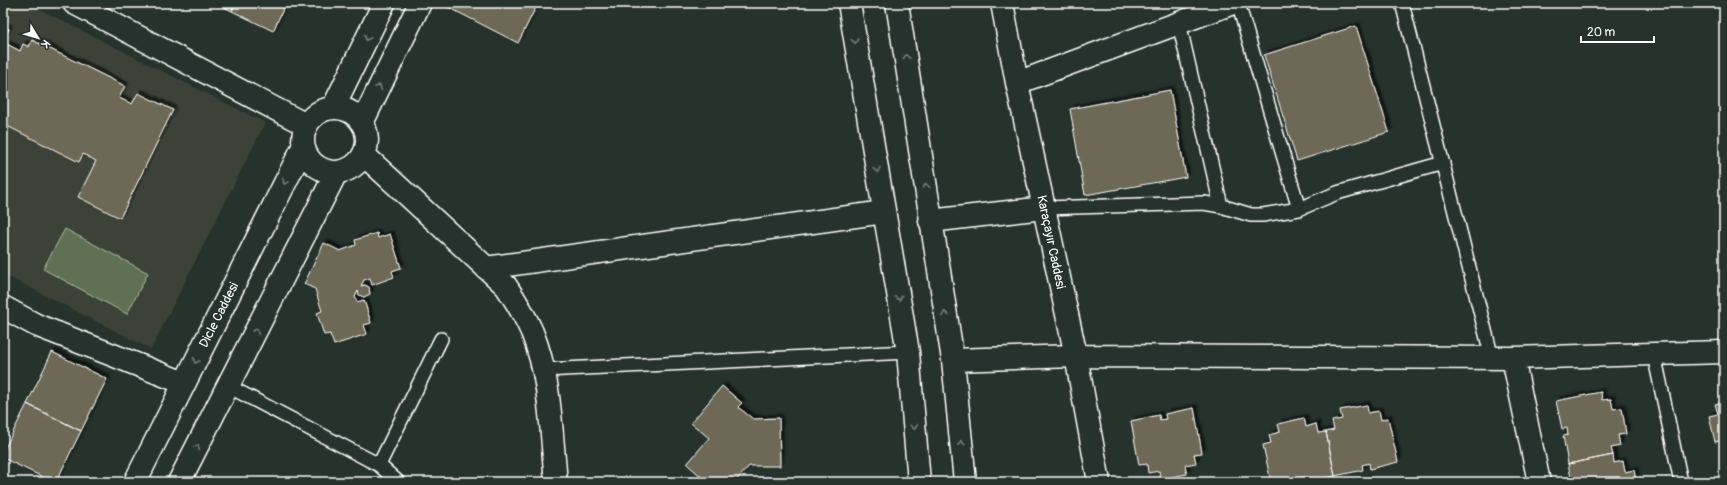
<svg xmlns="http://www.w3.org/2000/svg" width="1727" height="485" viewBox="0 0 1727 485" font-family="Pangolin,sans-serif">
  <style>
    .built { fill: #3c4339 }
    .green { fill: #5e7053; stroke: #aeb8a9 }
    .building { fill: #6e6856; stroke: #fff; filter: url(#shadow) }
    .lines { fill: none; stroke-linecap: round; stroke-linejoin: round }
    .service-casing { stroke: #fff; stroke-width: 16 }
    .minor-casing { stroke: #fff; stroke-width: 25 }
    .tertiary-casing { stroke: #fff; stroke-width: 25 }
    .service { stroke: #26332d; stroke-width: 13 }
    .minor { stroke: #26332d; stroke-width: 22 }
    .tertiary { stroke: #26332d; stroke-width: 22 }
    .oneway { stroke: #727a76 }
    .labels { text-anchor: middle; dominant-baseline: central; stroke-width: 4; stroke-linejoin: round; paint-order: stroke }
    .street-label { font-size: 13px; fill: #fff; stroke: #26332d }
  </style>
  <defs>
    <filter id="shadow"><feDropShadow dx="3.5" dy="-3.5" stdDeviation="1" flood-color="#0009"/></filter>
  </defs>
  <rect width="100%" height="100%" fill="#26332d"/>
  <filter id="ink" filterUnits="userSpaceOnUse"><feTurbulence type="fractalNoise" baseFrequency=".025" numOctaves="2"/><feDisplacementMap in="SourceGraphic" scale="8" xChannelSelector="R" yChannelSelector="G"/><feConvolveMatrix kernelMatrix="1 2 1 2 8 2 1 2 1" color-interpolation-filters="sRGB"/></filter>
  <g filter="url(#ink)">
    <path class="built" d="M3 3H27L265 123 151 349 3 274Z"/>
    <path class="green" d="M65 229 148 273 127 314 43 269Z"/>
    <path class="building" d="M215 3H235L232 11Z
      M235 3H286L273 31 232 11Z
      M444 3H538L518 43 444 5Z
      M3 26 9 29 3 42Z
      M1356 26 1389 132 1297 161 1264 55Z
      M32 40 125 86 119 98 132 104 138 93 173 110 120 218 78 197 96 161 83 154 79 162 3 124V42L20 51 23 44 29 47Z
      M1170 90 1186 177 1085 195 1070 109Z
      M377 233 378 238 390 234 401 268 392 271 394 277 372 285 370 278 364 280 361 286 365 285 369 287 370 294 364 297 359 295 358 291 355 297 357 302 364 300 371 323 364 325 367 334 334 345 330 334 324 335 317 313 322 311 315 289 304 284 324 243 340 251 356 245 355 240Z
      M52 352 107 379 81 431 27 404Z
      M722 386 742 403 738 407 753 419 779 418 780 466H749L735 482H707L687 464 709 438 691 423Z
      M1601 392 1602 400 1611 399 1613 409 1622 408 1626 434 1618 435 1620 446 1611 448 1613 455 1568 464 1563 436 1568 435 1567 428 1562 429 1556 401Z
      M1724 402V446L1723 440 1715 442 1709 416 1718 414 1715 404Z
      M27 404 81 431 56 482H53L3 458V452Z
      M1367 405 1368 413 1379 411 1381 420 1388 418 1398 462 1370 469 1369 463 1362 465 1363 470 1335 476 1326 432 1334 430 1332 421 1342 419 1340 410Z
      M1194 408 1202 453 1194 454 1196 463 1185 465 1187 474 1161 479 1159 471 1148 473 1147 464 1139 465 1131 421 1159 415 1160 420 1166 419 1165 414Z
      M1304 418 1306 427 1316 424 1318 433 1326 432 1335 476 1308 482 1306 477 1299 478 1300 482H1271L1263 445 1271 443 1269 435 1280 432 1278 424Z
      M1613 455 1614 463 1623 461 1625 472 1634 470 1636 482H1572L1568 464Z"/>
    <g class="lines">
      <g class="service-casing">
        <path id="service" d="M1238 3 1299 209
          M1402 3 1492 358
          M1179 23 1221 206
          M1044 208 1204 203 1221 206 1251 215H1263L1299 209 1337 193 1443 163
          M1654 354 1681 482
          M544 370 908 352
          M228 386 379 465 398 482
          M379 465 441 339"/>
      </g>
      <g class="minor-casing">
        <path id="minor" d="M74 3 306 125
          M1002 3 1017 83 1076 356 1099 482
          M1017 83 1233 3
          M303 140a32 32 0 1 1 64 0a32 32 0 1 1-64 0Z
          M333 108 384 3
          M362 123 420 3
          M364 155 506 286C516 301 525 316 532 332 551 379 551 432 556 482
          M486 268 884 212
          M3 307 36 325 184 383
          M1076 356 1513 358 1724 352
          M1513 358 1539 482
          M135 482 303 147
          M179 482 336 173"/>
      </g>
      <g class="tertiary-casing">
        <path id="tertiary" d="M849 3 908 352 919 482
          M897 3 953 360 965 482
          M930 221 1044 208
          M953 360 1076 356"/>
      </g>
      <use href="#service" class="service"/>
      <use href="#minor" class="minor"/>
      <use href="#tertiary" class="tertiary"/>
    </g>
    <defs><path id="oneway-chevron" d="M-2-3.5L2.5 0L-2 3.5" fill="none" stroke-width="1.6" stroke-linecap="round" stroke-linejoin="round"/></defs>
    <g class="oneway">
      <use href="#oneway-chevron" transform="translate(367 38) rotate(116)"/>
      <use href="#oneway-chevron" transform="translate(855 41) rotate(80)"/>
      <use href="#oneway-chevron" transform="translate(906 57) rotate(-99)"/>
      <use href="#oneway-chevron" transform="translate(379 87) rotate(-64)"/>
      <use href="#oneway-chevron" transform="translate(877 170) rotate(80)"/>
      <use href="#oneway-chevron" transform="translate(285 182) rotate(117)"/>
      <use href="#oneway-chevron" transform="translate(926 186) rotate(-98)"/>
      <use href="#oneway-chevron" transform="translate(899 298) rotate(80)"/>
      <use href="#oneway-chevron" transform="translate(945 314) rotate(-99)"/>
      <use href="#oneway-chevron" transform="translate(256 331) rotate(-63)"/>
      <use href="#oneway-chevron" transform="translate(196 361) rotate(117)"/>
      <use href="#oneway-chevron" transform="translate(914 427) rotate(85)"/>
      <use href="#oneway-chevron" transform="translate(961 443) rotate(-96)"/>
      <use href="#oneway-chevron" transform="translate(197 447) rotate(-63)"/>
    </g>
  </g>
  <g class="labels">
    <g class="street-label">
      <text transform="translate(1051 242) rotate(78)">Karaçayır Caddesi</text>
      <text transform="translate(219 315) rotate(-63)">Dicle Caddesi</text>
    </g>
  </g>
  <rect width="1727" height="485" fill="none" stroke="#26332d" stroke-width="16"/>
  <rect x="8" y="8" width="1711" height="469" fill="none" stroke="#fff" stroke-width="1.5" filter="url(#ink)"/>
  <g transform="translate(38 38) rotate(128)" stroke="#26332d" stroke-width="3" paint-order="stroke">
  <path d="M0-3L7 15L0 10L-7 15Z" fill="#ffffff"/>
  <text y="-6" font-size="11" font-weight="bold" text-anchor="middle" fill="#ffffff">K</text>
  </g>
  <path d="M1581 36v6h73v-6" fill="none" stroke="#ffffff" stroke-width="2"/>
  <text x="1587" y="36" font-size="12" fill="#ffffff" stroke="#26332d" stroke-width="3" paint-order="stroke">20 m</text>
</svg>
